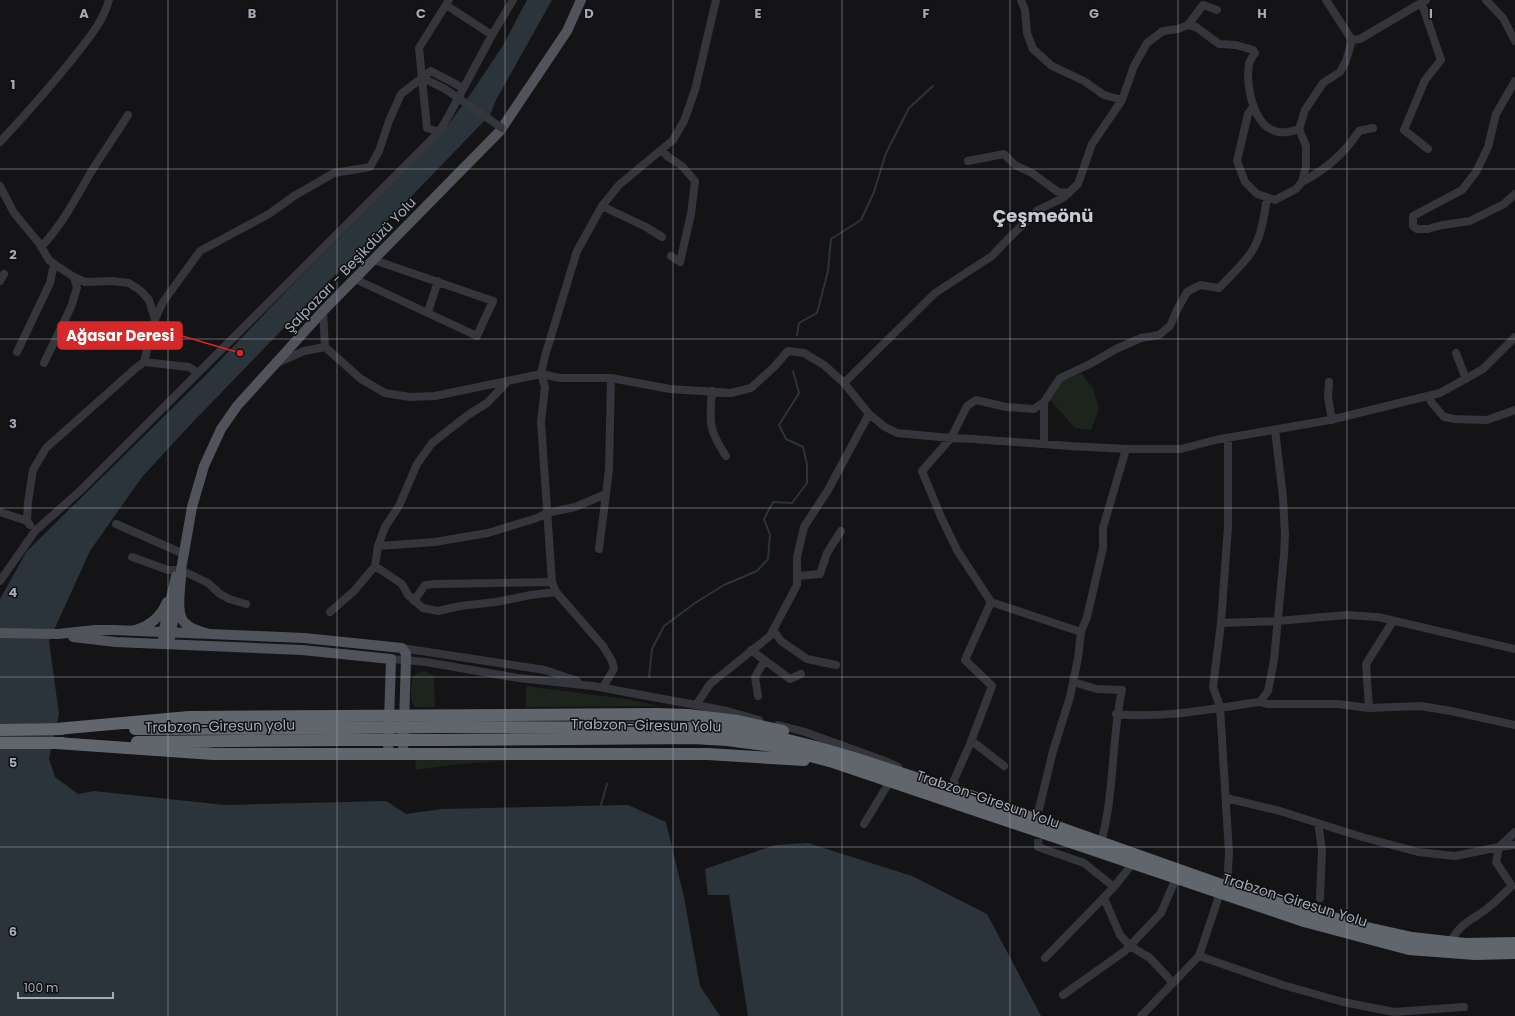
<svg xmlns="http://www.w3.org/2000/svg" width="1515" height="1016" viewBox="0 0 1515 1016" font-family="Poppins,sans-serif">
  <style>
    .green { fill: #1c241c }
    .water { fill: #2a343a }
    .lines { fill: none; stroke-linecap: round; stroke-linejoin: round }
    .stream { stroke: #2a343a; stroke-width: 2 }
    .minor-tunnel { stroke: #313236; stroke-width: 8; stroke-dasharray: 8 4; stroke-linecap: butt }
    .minor { stroke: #35363b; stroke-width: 8 }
    .major { stroke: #51535a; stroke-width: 10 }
    .highway { stroke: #61656c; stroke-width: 12 }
    .minor-bridge { stroke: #35363b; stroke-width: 8 }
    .highway-bridge { stroke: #61656c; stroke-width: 12 }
    .grid { fill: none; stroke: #a5acb7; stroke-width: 1; stroke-opacity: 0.55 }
    .labels { text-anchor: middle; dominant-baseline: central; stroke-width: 3; stroke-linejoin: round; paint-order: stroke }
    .street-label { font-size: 14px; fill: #a5acb7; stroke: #0f0f11 }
    .district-label { font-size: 18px; font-weight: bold; fill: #c6cad3; stroke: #0f0f11 }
    .grid-label { font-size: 13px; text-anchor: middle; font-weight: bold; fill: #a5acb7; stroke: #0f0f11; stroke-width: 3; stroke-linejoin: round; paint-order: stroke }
    .leader { fill: none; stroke: #d62828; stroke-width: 1.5 }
    .callout-dot { fill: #d62828; stroke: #0f0f11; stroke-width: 1.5 }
    .callout { fill: #d62828; stroke: #d62828; stroke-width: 1.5 }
    .callout-label { font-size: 15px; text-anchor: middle; font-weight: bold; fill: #fff }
  </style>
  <rect width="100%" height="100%" fill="#141416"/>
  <path class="green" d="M1081 373 1093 388 1099 409 1091 430 1075 428 1050 400 1062 381Z
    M425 671 434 676 435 707H414C410 698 409 682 416 674 418 672 422 672 425 671Z
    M526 686 626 699 660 706 526 707Z
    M415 759 513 760 451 765 416 770Z"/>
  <path class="water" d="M527 0H552L496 100 490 115 190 425 142 477 90 551 49 641 59 714 49 759 55 777 78 794 94 791 225 805 386 801 406 814 442 809 628 805 666 822 684 897 700 986 720 1016H0V599L27 551 207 374 295 282 439 137 472 92 502 47Z
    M808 843 912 876 987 914 1041 1016H748L729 895H708L705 869 775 845Z"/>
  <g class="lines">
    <path class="stream" d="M797 335 799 323 817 313 828 271 831 239 861 220 874 192 886 153 909 108 933 86
      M649 677 652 649 664 626 695 603 724 585 757 571 768 559 770 535 764 519 773 502 792 503 807 483V464L803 447 786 439 779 425 799 393 793 371
      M601 805 607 784"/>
    <path class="minor-tunnel" d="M1038 847 1039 809"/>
    <path class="minor" d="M1021 0 1025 10 1027 33 1033 49 1052 66 1084 81 1104 95 1122 100
      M1326 0 1352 40 1360 39 1426 0
      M1486 0 1503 18 1515 41
      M1422 4 1441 60 1425 80 1404 130 1428 149
      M446 5 492 35
      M1188 25 1203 5 1217 10
      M423 78 445 89
      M1515 81 1496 114 1488 147 1476 172 1462 190 1413 216V226L1417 229H1428L1442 225 1470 221 1504 204 1515 194
      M1253 107 1248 114 1237 161 1245 182 1257 194 1275 200 1296 189 1302 182 1306 166V146L1299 129 1305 110 1323 83 1340 72 1346 61 1352 40
      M439 132 427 128 419 48 449 0
      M0 142C26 114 51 86 74 57 88 39 103 22 109 0
      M662 150 667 156 682 166 695 181 691 214 680 262 671 256
      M968 161 1004 154 1015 165 1032 173 1058 192 1069 193
      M1302 182C1325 170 1345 153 1359 131L1373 128
      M0 186 14 213 39 243 49 260 57 266 74 277 85 282 112 281 129 283 141 291 149 300 155 319 144 362
      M602 206 646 227 662 237
      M41 247C62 225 76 198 91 172 103 153 116 134 128 115
      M355 279 477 336 493 301 374 260
      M0 281 4 274
      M323 311 325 347 361 379 385 393 410 397 435 396 541 374 545 356 577 251 602 206 619 185 673 140 684 121 695 90 716 0
      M428 312 438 281
      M155 319 163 302 200 251 269 214 294 196 334 173 370 167 379 151 389 121 401 94 431 71 463 88
      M17 352 50 283 54 264
      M1456 353 1466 379
      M44 363 71 307 77 288 74 277
      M277 363 304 351 325 347
      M1329 382 1328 397 1332 420
      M844 383 935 293 992 256 1009 238 1038 210 1063 198 1078 184 1092 144 1122 100 1134 66 1147 43 1163 31 1178 29 1188 25 1196 27 1219 44 1236 45 1253 50 1255 53C1253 56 1250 60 1249 64 1246 84 1252 124 1275 131 1283 134 1291 132 1299 129
      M712 391C709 422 709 431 726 456
      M1428 396 1432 403 1444 417 1455 419 1487 420 1515 410
      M1044 402 1034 409 1006 407 976 400 967 406 951 438 922 471 941 517 957 550 991 602 1081 632
      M1044 444V402L1060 378 1090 364 1116 349 1141 338 1159 335 1170 326 1178 308 1187 292 1200 285 1219 288C1229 277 1244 264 1252 251 1262 236 1264 215 1267 198
      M0 512 27 521 30 525
      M27 521 28 502 33 470 46 448 136 368 144 362 189 367 198 373
      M116 524 184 554
      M378 546 435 542 488 533 537 518 547 513 575 507 606 494 609 470 611 378
      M599 549 606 494
      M132 557 168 570H181L208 583 220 594 229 599 246 604
      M375 566 402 584 408 595 423 608 438 611 460 606 496 602 531 595 556 592
      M797 576 820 574 827 553 841 531
      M0 581 35 531 80 491 439 132 449 115 492 35 513 0
      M414 601 425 585 434 584 552 582
      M330 612 354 591 375 566 378 546 385 527 399 506 417 464 432 443 468 415 487 403 508 381
      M1221 623 1278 621 1346 615 1378 617 1515 649
      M773 630 781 641 807 659 836 665
      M402 648 545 670 577 681
      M751 650 790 679 801 674
      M391 659 426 662 518 678 593 686 696 705 710 684 770 636 797 585V557L804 527 828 490 869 414
      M1073 682 1097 689 1122 690C1111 740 1115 793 1101 842
      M603 687 614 669 612 661 603 646 556 592 552 582 541 422 545 387 541 374 560 378H611L670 389 731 393 751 388 774 367 788 351 804 353 824 365 844 383 869 414 885 427 897 433 951 438 973 439 1070 446 1126 449H1181L1215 440 1330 420 1440 393 1483 369 1515 337
      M758 696 755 677 765 660
      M1260 702 1267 704H1338L1369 708 1420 706 1451 711 1515 725
      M696 705 727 711 759 720
      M1369 708 1366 664 1393 621
      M1116 714C1165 719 1213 708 1260 702L1268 691 1274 660 1284 555 1285 535 1283 497 1275 430
      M778 725 805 732 885 761 898 767
      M972 741 1004 766
      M956 791 954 780 970 744 992 686 965 660 991 602
      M1226 798 1280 811 1362 837 1418 852 1455 856 1499 847 1515 845
      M1039 809 1053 751 1070 697 1078 658 1081 632 1087 617 1103 548V528L1126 449
      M1318 823 1322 850 1320 898
      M864 824 890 781
      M1038 847 1084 863 1114 887 1045 958
      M1114 887 1133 863
      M1227 887 1229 853 1220 707 1213 687 1221 623 1228 527V438
      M1104 898 1120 935 1130 946 1150 958 1173 983
      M1450 942C1462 921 1472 921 1489 907 1497 901 1504 893 1512 886L1496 862 1499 847 1515 832
      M1199 956 1283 985 1343 1002 1394 1012 1464 1007
      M1063 995 1125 951 1161 913 1176 878
      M1141 1016 1199 956 1220 893"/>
    <path class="major" d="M176 605 170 638 165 644 163 638V633L176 576
      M135 630C150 626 161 616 167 602
      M0 633 58 634 95 630H114L210 634 304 638 402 648 406 654V660L403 754
      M210 634C180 627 177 619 180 589 180 582 182 577 181 570L192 507 204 466 221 429 237 406 323 311 500 131 567 31 581 0
      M73 637 116 642 302 650 391 659 388 754"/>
    <path class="highway" d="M442 727 693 728 776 737 816 747 857 759 956 791 1227 887 1300 907 1358 926 1412 938 1465 944 1515 943
      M56 729 189 717 657 714 688 715 738 721 783 731
      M135 729 343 728
      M0 730 63 729
      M441 740 693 738 727 740 773 746 833 762 1304 921 1409 949 1475 954 1515 953
      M137 742 344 740
      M0 743H63
      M56 743 213 754H708L804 760"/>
    <path class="minor-bridge" d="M445 89 502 128"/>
    <path class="highway-bridge" d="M343 728 442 727
      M344 740H441"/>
  </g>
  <path class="grid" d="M168 0V1016M337 0V1016M505 0V1016M673 0V1016M842 0V1016M1010 0V1016M1178 0V1016M1347 0V1016M0 169H1515M0 339H1515M0 508H1515M0 677H1515M0 847H1515"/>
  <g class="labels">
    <g class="street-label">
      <text transform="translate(350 265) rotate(-46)">Şalpazarı - Beşikdüzü Yolu</text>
      <text transform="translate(646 725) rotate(1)">Trabzon-Giresun Yolu</text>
      <text transform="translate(220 726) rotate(-1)">Trabzon-Giresun yolu</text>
      <text transform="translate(988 799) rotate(19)">Trabzon-Giresun Yolu</text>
      <text transform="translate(1295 900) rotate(17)">Trabzon-Giresun Yolu</text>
    </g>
    <g class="district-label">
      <text x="1043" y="215">Çeşmeönü</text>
    </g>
  </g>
  <g class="grid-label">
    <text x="84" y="18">A</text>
    <text x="252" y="18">B</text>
    <text x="421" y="18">C</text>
    <text x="589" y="18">D</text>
    <text x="758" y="18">E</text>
    <text x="926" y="18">F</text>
    <text x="1094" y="18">G</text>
    <text x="1262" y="18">H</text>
    <text x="1431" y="18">I</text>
    <text x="13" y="89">1</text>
    <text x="13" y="259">2</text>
    <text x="13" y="428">3</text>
    <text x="13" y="597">4</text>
    <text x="13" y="767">5</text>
    <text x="13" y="936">6</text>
  </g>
  <path class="leader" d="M240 353L182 336"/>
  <circle class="callout-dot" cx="240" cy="353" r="4"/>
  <rect class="callout" x="58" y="322" width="124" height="27" rx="4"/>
  <g class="callout-label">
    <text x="120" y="341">Ağasar Deresi</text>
  </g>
  <path d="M18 992v6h95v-6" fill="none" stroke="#a5acb7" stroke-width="2"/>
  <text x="24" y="992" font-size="12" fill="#a5acb7" stroke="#0f0f11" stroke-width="3" paint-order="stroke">100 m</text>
</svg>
